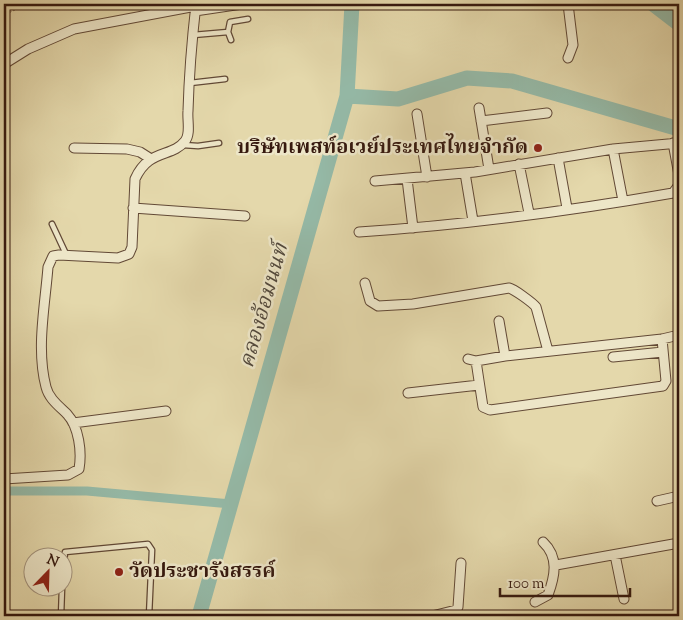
<svg xmlns="http://www.w3.org/2000/svg" width="683" height="620" viewBox="0 0 683 620" font-family="'Sorts Mill Goudy','Noto Serif Thai',serif">
  <style>
    .lines { fill: none; stroke-linecap: round; stroke-linejoin: round }
    .canal { stroke: #95baa8; stroke-width: 9 }
    .river { stroke: #95baa8; stroke-width: 15 }
    .service-casing { stroke: #624936; stroke-width: 7 }
    .minor-casing { stroke: #624936; stroke-width: 11 }
    .path { stroke: #36190f; stroke-width: 1; stroke-dasharray: 1 2.5; stroke-linecap: butt }
    .service { stroke: #ede6c8; stroke-width: 4.5 }
    .minor { stroke: #ede6c8; stroke-width: 9 }
    .poi-dot { fill: #8f2418; stroke: #ede6c8; stroke-width: 2 }
    .labels { text-anchor: middle; dominant-baseline: central; stroke-width: 5; stroke-linejoin: round; paint-order: stroke }
    .poi-label { font-size: 20px; font-weight: bold; fill: #36190f; stroke: #ede6c8; text-anchor: end }
    .water-label { font-size: 21px; font-style: italic; fill: #52493d; stroke: #ede6c8 }
  </style>
  <rect width="100%" height="100%" fill="#e4d8ab"/>
  <filter id="stains"><feTurbulence type="fractalNoise" baseFrequency=".004" numOctaves="4"/><feColorMatrix values="0 0 0 0 .2 0 0 0 0 .09 0 0 0 0 .02 0 0 0 .5 -.17"/></filter>
  <radialGradient id="worn" r=".72"><stop offset=".6" stop-color="#630" stop-opacity="0"/><stop offset="1" stop-color="#630" stop-opacity=".3"/></radialGradient>
  <g class="lines">
    <path class="canal" d="M4 491H87L231 504"/>
    <path class="river" d="M653 4 679 24
      M347 96 398 99 467 78 512 81 679 129
      M199 616 347 96 352 4"/>
    <g class="service-casing">
      <path id="service" d="M228 32 230 22 248 19
        M193 35 228 32 231 40
        M190 83 225 79
        M183 145 198 146 219 143
        M52 224 66 254
        M62 586 65 552 148 544 152 550 149 616
        M61 616 62 588"/>
    </g>
    <g class="minor-casing">
      <path id="minor" d="M568 4 573 45 568 58
        M195 11 242 4
        M4 64 28 49 74 29 196 6
        M479 108 489 169
        M417 114 427 177
        M481 121 547 113
        M673 143 679 175
        M74 148 127 149 140 152 151 159
        M613 149 623 201
        M558 158 567 208
        M519 164 529 213
        M465 173 473 221
        M407 179 413 228
        M375 181 475 172 613 149 679 143
        M133 208 245 216
        M359 232C464 225 570 211 673 193L679 185
        M365 283 370 301 378 306 413 304 509 288C514 289 533 303 536 307L548 351
        M499 321 505 356
        M613 357 663 352
        M468 359 476 361 505 356 662 339 679 335
        M476 361 483 407 490 410 663 386 666 381 662 339
        M408 393 479 385
        M73 423 166 411
        M4 479 68 475 79 469C82 452 79 427 67 414 59 406 49 399 46 387 36 349 45 306 48 267L53 256 59 255 118 258 129 254 132 247 135 179C149 148 172 158 185 141 191 134 187 120 188 111 189 75 192 39 196 4
        M657 501 679 496
        M615 555 624 599
        M556 565 679 543
        M535 602 548 595C555 576 559 557 543 542
        M432 616 456 610 458 607 461 563"/>
    </g>
    <path class="path" d="M4 15 28 4"/>
    <use href="#service" class="service"/>
    <use href="#minor" class="minor"/>
  </g>
  <g class="poi-dot">
    <circle cx="538" cy="148" r="5"/>
    <circle cx="119" cy="572" r="5"/>
  </g>
  <g class="labels">
    <g class="poi-label">
      <text x="528" y="148">บริษัทเพสท์อเวย์ประเทศไทยจำกัด</text>
      <text x="129" y="572" text-anchor="start">วัดประชารังสรรค์</text>
    </g>
    <g class="water-label">
      <text transform="translate(265 306) rotate(-74)">คลองอ้อมนนท์</text>
    </g>
  </g>
  <rect width="683" height="620" fill="none" stroke="#e4d8ab" stroke-width="20"/>
  <rect x="5" y="5" width="673" height="610" fill="none" stroke="#36190f" stroke-width="2.5"/>
  <rect x="10" y="10" width="663" height="600" fill="none" stroke="#36190f"/>
  <g transform="translate(48 572) rotate(23)"><circle r="24" fill="#ede6c8" stroke="#a4947e"/>
  <path d="M0-4L9 19L0 12L-9 19Z" fill="#8f2418"/>
  <text y="-8" font-size="14" font-weight="bold" text-anchor="middle" fill="#36190f">N</text>
  </g>
  <path d="M500 588v8h130v-8" fill="none" stroke="#36190f" stroke-width="2.5"/>
  <text x="508" y="588" font-size="15" fill="#36190f" stroke="#ede6c8" stroke-width="4" paint-order="stroke">100 m</text>
  <rect width="100%" height="100%" filter="url(#stains)"/>
  <rect width="100%" height="100%" fill="url(#worn)"/>
</svg>
